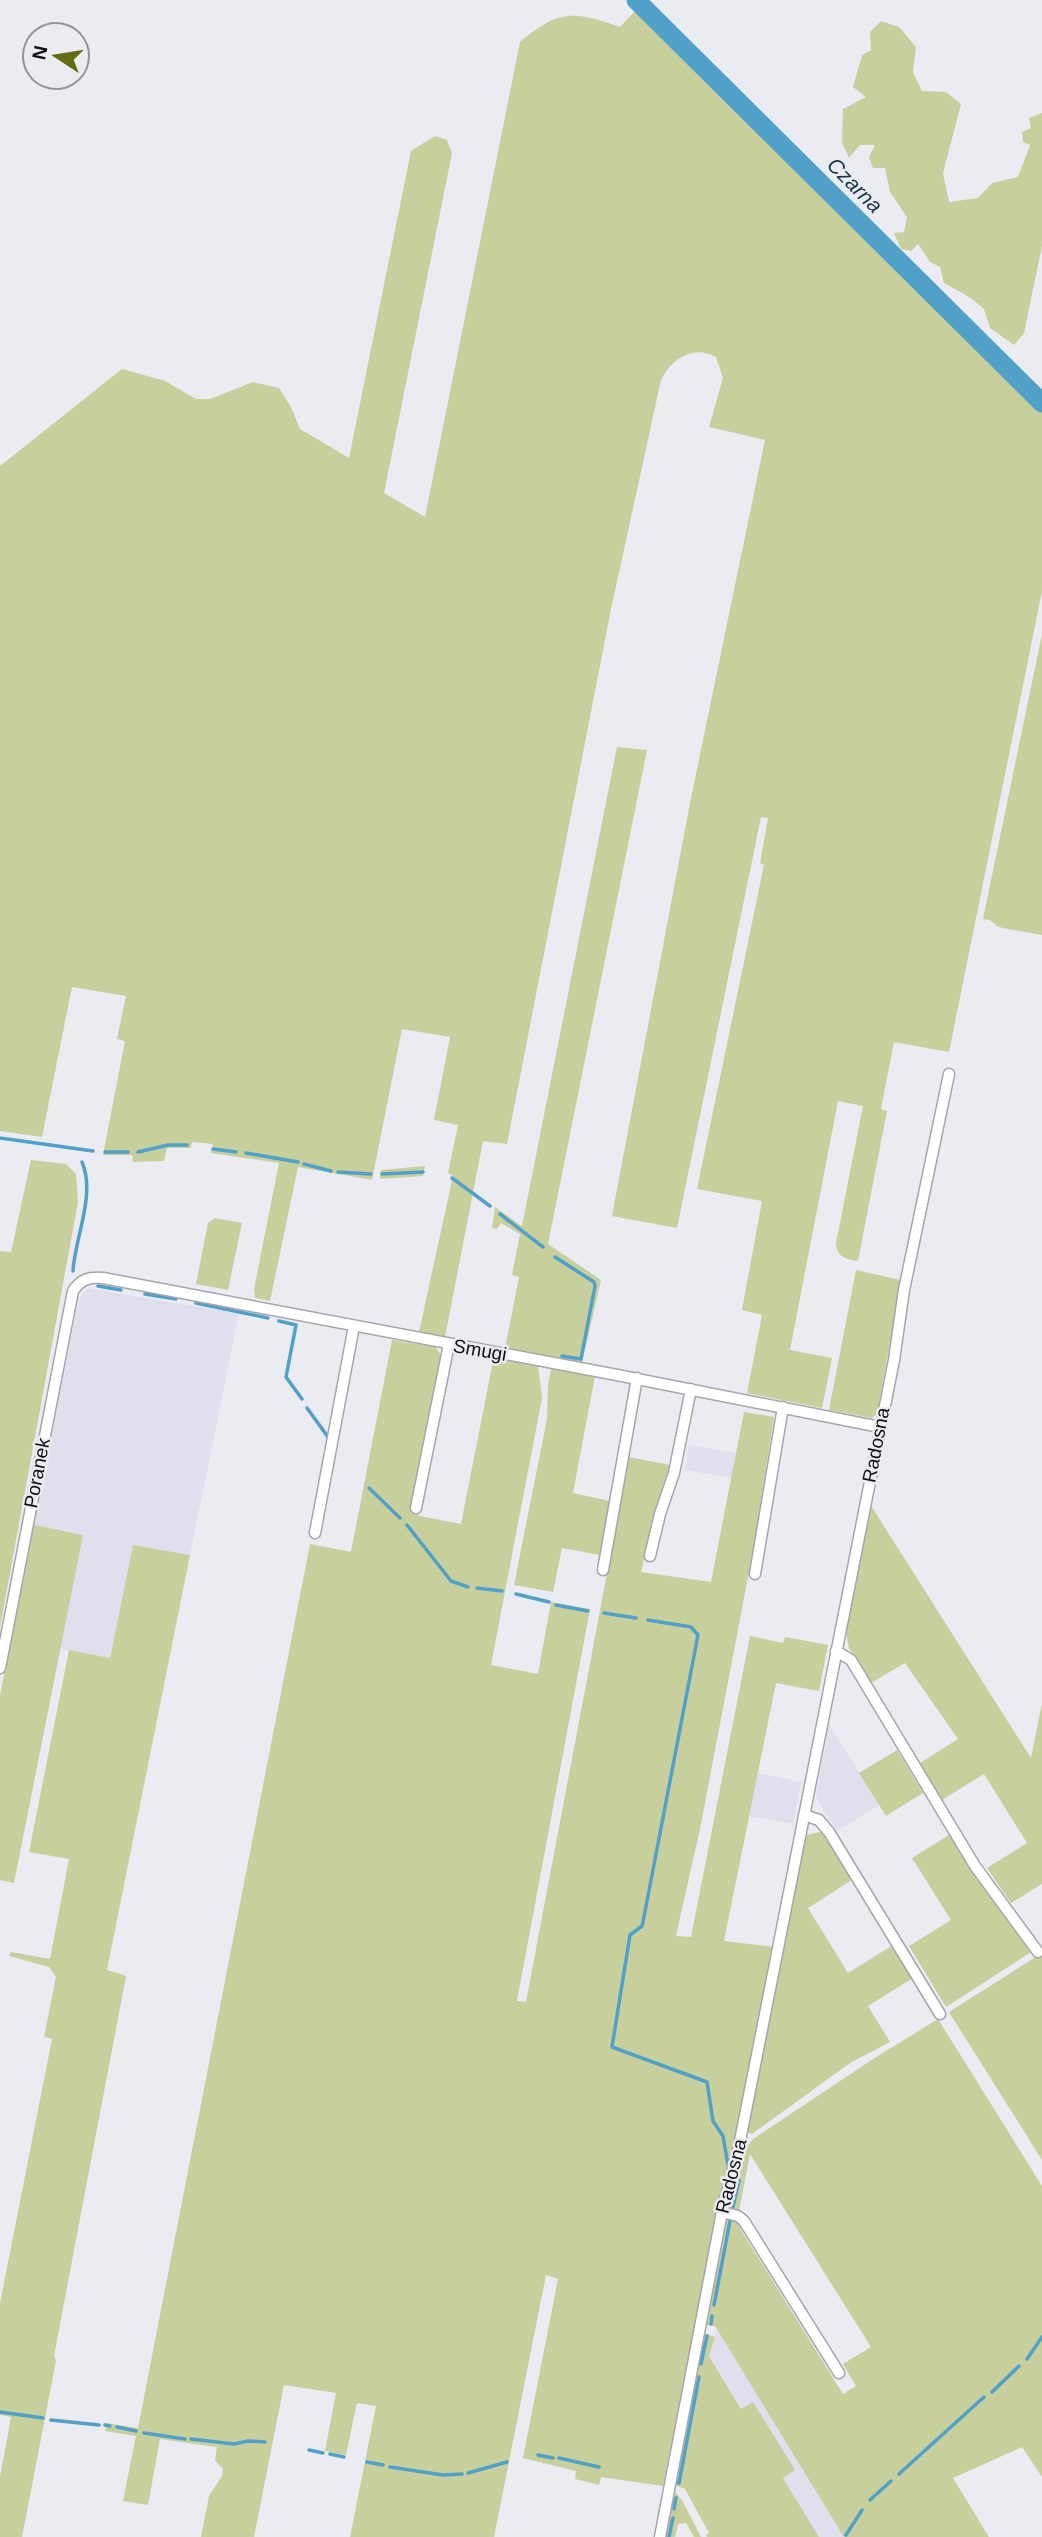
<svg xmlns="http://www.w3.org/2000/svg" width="1042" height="2537" viewBox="0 0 1042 2537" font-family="Arial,sans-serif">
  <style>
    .built { fill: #dfdfed }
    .green { fill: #c7cf9d }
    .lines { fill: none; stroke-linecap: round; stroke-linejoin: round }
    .stream { stroke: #50a0c7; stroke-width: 3.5 }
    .river { stroke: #50a0c7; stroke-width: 19 }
    .street-casing { stroke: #a6a5ab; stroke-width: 13 }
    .street { stroke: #fff; stroke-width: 10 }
    .labels { text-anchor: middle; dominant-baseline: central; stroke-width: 5; stroke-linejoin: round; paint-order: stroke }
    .street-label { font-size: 19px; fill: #101012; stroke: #ebebf2 }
    .water-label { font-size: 21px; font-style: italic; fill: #123748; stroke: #ebebf2 }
  </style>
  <rect width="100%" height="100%" fill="#ebebf2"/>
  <path class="built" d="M88 1288 239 1314 190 1555 133 1545 110 1658 59 1648 83 1535 34 1525 79 1298Z
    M689 1445 736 1453 732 1478 685 1470Z
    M829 1724 879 1805 837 1831 816 1798Z
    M758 1773 801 1782 793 1824 749 1816Z
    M717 2329 845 2537H819L709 2355Z"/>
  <path class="green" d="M637 9 1042 411V591L949 1052 894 1042 881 1109 887 1111 858 1261C845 1259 837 1257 836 1243L863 1106 838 1101 790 1350 832 1358 822 1408 747 1393 762 1315 742 1310 762 1201 697 1189 764 865 760 863 768 818 761 817 677 1228 612 1216 690 803 765 440 709 427 723 378 716 357C694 344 671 359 661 380L611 609 507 1144 483 1141 445 1337 419 1332 453 1176 448 1173 458 1125 434 1120 450 1037 402 1029 372 1180 298 1167 270 1301 255 1298 254 1289 279 1163 211 1153 213 1144 192 1142 191 1148H167L164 1161 133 1162 132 1155H103L125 1041 117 1039 126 996 72 987 42 1137 0 1131V466L122 369 165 381 196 399H210L253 382 279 388 291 407 300 429 349 458 411 151 435 136 447 140 452 153 384 493 425 517 520 42C559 9 574 11 620 27Z
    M881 21 899 27 916 47 913 72 922 91 946 92 961 104 943 173 949 202 978 198 992 183 1018 177 1030 145 1023 142 1022 132 1031 128 1029 118 1042 113V246L1024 333 1014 345 990 328 984 309 971 298 944 283 940 267 930 262 918 244 911 251 901 249 894 233 904 232 907 217 890 192 885 168H873L869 157 875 145H860L849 158 842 142 843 109 866 97 853 87 862 55 871 50 870 32Z
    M1042 634V935L998 927 990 920 983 919Z
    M617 747 647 750 548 1244 601 1280 582 1363 505 1349 519 1277 512 1275 520 1234 501 1223 497 1229 492 1228 495 1207 522 1226Z
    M31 1160 66 1164 76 1174 78 1202 0 1628V1251L11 1252Z
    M425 1166 423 1176 380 1179 381 1170Z
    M215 1218 242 1223 228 1290 196 1284 208 1223Z
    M856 1270 900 1280 901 1283 877 1414 872 1418 829 1410Z
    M392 1340 435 1347 442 1356 413 1511 420 1516 461 1524 494 1356 538 1365 542 1398 491 1665 538 1674 551 1602 590 1609 517 2001 526 2002 629 1457 670 1465 659 1498 641 1572 711 1582 744 1412 774 1417 753 1551 700 1829 676 1936 691 1937 750 1636 783 1643 785 1637 828 1645 819 1691 776 1683 724 1941 774 1947 733 2159 722 2189 717 2215 663 2486 601 2477 599 2485 575 2479 576 2471 523 2458 558 2279 546 2275 494 2537H350L376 2406 357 2403 346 2455 325 2451 336 2393 284 2385 254 2537H201L209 2496 222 2476 223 2469 215 2460 217 2447 160 2439 148 2505 123 2501 136 2436 105 2431 106 2423 138 2428 310 1544 351 1552Z
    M551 1368 595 1376 573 1493 610 1501 600 1555 562 1548 553 1592 514 1585 547 1419 548 1385Z
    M868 1501 1031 1758 1042 1703V1884L1011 1903 987 1868 1027 1843 984 1774 942 1800 920 1763 958 1739 905 1663 871 1683 849 1648 845 1627Z
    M34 1525 83 1535 14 1883 0 1880V1695Z
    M133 1545 190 1555 107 1970 126 1976 54 2356 56 2361 22 2537H0V2477L11 2417 0 2415V2303L52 2039 44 2037 56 1977 49 1967 9 1956 11 1952 50 1959 69 1859 29 1852 69 1650 110 1658Z
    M897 1750 923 1793 886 1816 859 1773Z
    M820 1832 824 1834 852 1880 808 1908 848 1973 893 1945 913 1978 868 2006 890 2042 850 2063 752 2134 747 2132 750 2114 804 1841 807 1835Z
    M949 1835 1031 1952 946 2007 909 1946 951 1920 912 1858Z
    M1042 1953V2160L949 2012Z
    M938 2019 1042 2186V2477L1022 2447 953 2478 989 2537H844L715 2326 707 2325 706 2312 724 2218 737 2220 741 2230 843 2394 856 2386 843 2364 871 2347 750 2154 739 2211 730 2208 727 2204C733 2182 738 2157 753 2139L873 2059Z
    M706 2334 715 2337 709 2356 741 2409 753 2402 795 2470 783 2478 819 2537H707L706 2535 709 2533 685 2489 675 2485 674 2479 703 2335Z
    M676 2493 682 2500 701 2537H694L686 2523 678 2524 675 2537H664L672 2494Z"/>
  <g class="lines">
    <path class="stream" d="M0 1138 93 1151
      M213 1149 236 1152
      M105 1152H128
      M138 1152 168 1145H187
      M246 1153 298 1162
      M304 1164 331 1171
      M338 1172 371 1174
      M382 1174 423 1172
      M452 1178 490 1206
      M500 1214 543 1247
      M555 1257 594 1282 595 1286 581 1359 562 1356
      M73 1271C75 1237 96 1195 82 1162
      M98 1286 121 1290
      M145 1294 176 1299
      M196 1303 268 1318
      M279 1321 296 1325 286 1377 302 1399
      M307 1408 328 1437
      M369 1488 400 1518
      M407 1525 451 1581 468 1587
      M477 1588 502 1591
      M516 1594 549 1602
      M556 1605 588 1611
      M604 1613 636 1618
      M648 1620 691 1627 698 1635 643 1922 642 1926 630 1935 612 2047 707 2082 713 2121 723 2136 728 2165
      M733 2207 739 2180
      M714 2305 730 2221
      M711 2324 712 2316
      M1027 2359 1042 2337
      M701 2364 707 2336
      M992 2392 1019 2366
      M0 2412 43 2418
      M51 2420 99 2425
      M105 2425 110 2426
      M117 2427 136 2431
      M144 2433 185 2439
      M191 2439 234 2444 248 2441 265 2442
      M309 2450 323 2453
      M330 2454 344 2457
      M538 2455 553 2458
      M559 2458 599 2467
      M367 2462 383 2465
      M390 2467 443 2475 462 2474
      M468 2473 507 2462
      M899 2474 984 2397
      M676 2482 679 2483 699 2377
      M870 2500 891 2481
      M674 2509 676 2498
      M846 2535 862 2510
      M669 2537 673 2518"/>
    <path class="river" d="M636 0 1042 403"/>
    <g class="street-casing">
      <path id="street" d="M416 1508 449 1344
        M315 1533 354 1326
        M650 1556 660 1514 674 1473 691 1389
        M603 1570 637 1378
        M755 1574 783 1407
        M836 1651 851 1660 975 1866 1038 1952
        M0 1668 73 1291C81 1279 89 1277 103 1278L617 1375 880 1427
        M804 1815 819 1820 829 1832 940 2014
        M722 2212 738 2216 744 2221 839 2373
        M660 2537 722 2212 739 2146 894 1360 904 1290 949 1074"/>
    </g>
    <use href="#street" class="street"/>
  </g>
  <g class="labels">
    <g class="street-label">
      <text transform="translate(480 1350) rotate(10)">Smugi</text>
      <text transform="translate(876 1445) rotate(-79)">Radosna</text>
      <text transform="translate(37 1473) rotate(-79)">Poranek</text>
      <text transform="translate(731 2176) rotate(-76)">Radosna</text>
    </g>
    <g class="water-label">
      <text transform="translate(855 185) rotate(45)">Czarna</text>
    </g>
  </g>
  <g transform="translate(56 56) rotate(282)"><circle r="33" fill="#ebebf2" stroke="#939398" stroke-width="2"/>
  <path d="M0-5L12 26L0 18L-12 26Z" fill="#646c12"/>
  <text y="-10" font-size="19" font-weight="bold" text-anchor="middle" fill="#101012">N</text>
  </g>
</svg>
